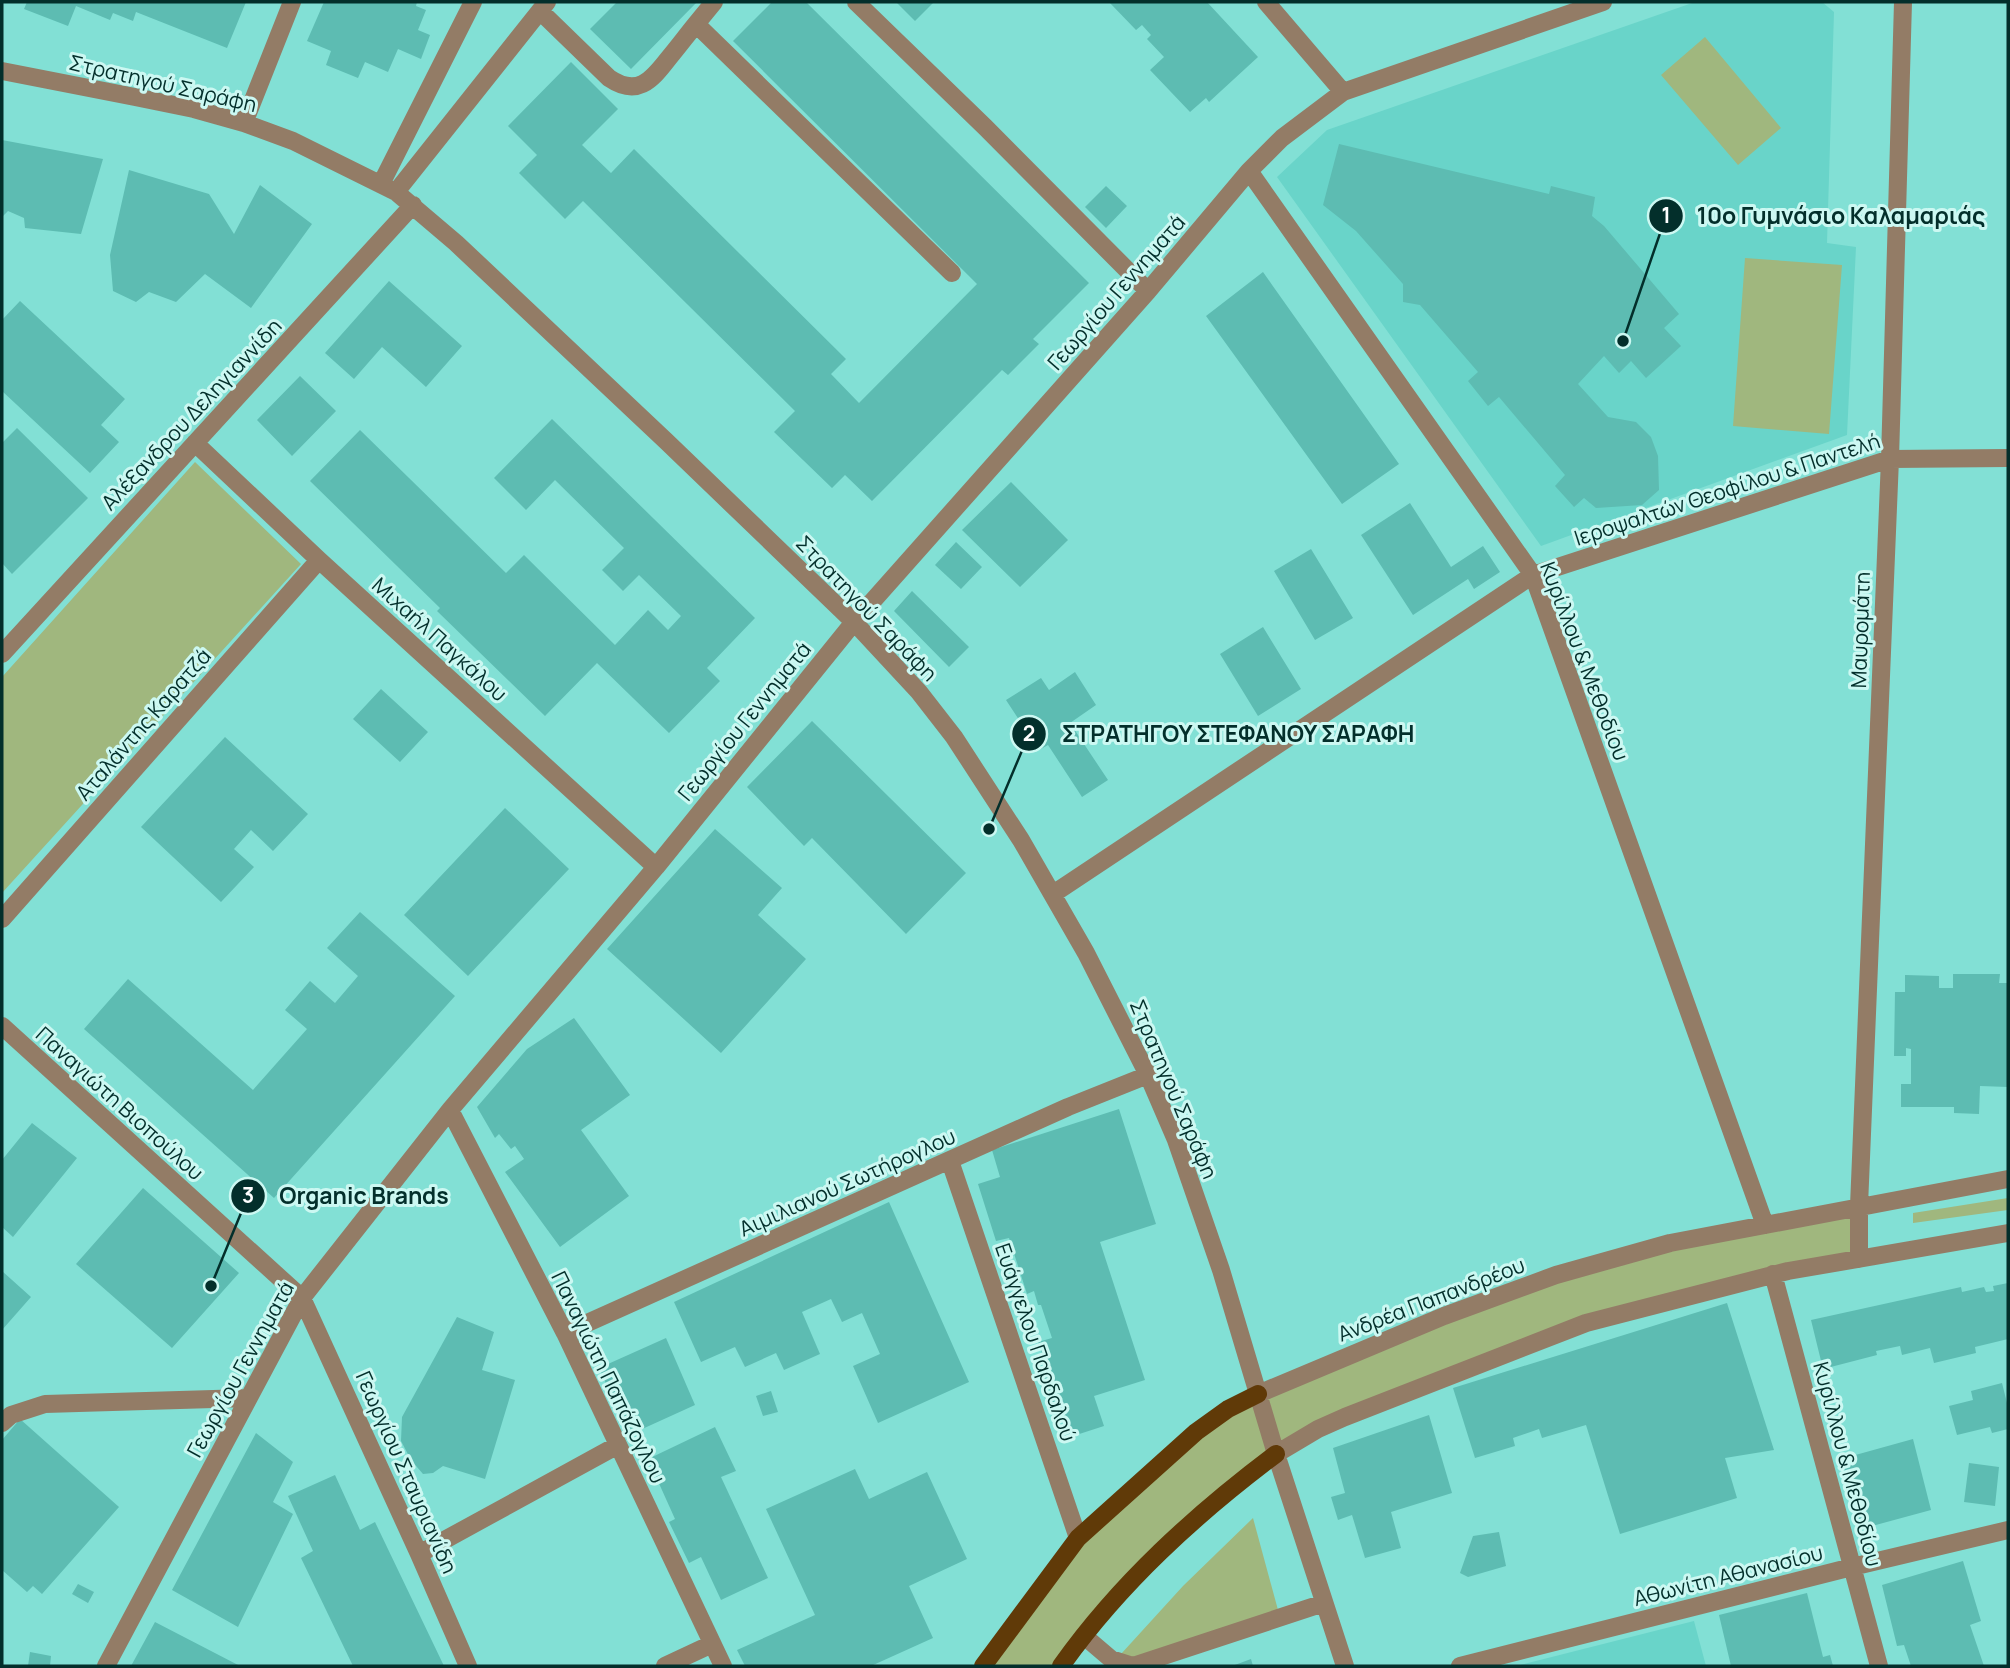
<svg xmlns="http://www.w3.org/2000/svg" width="2010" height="1668" viewBox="0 0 2010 1668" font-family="Manrope,sans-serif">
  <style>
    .built { fill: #69d4c9 }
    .green { fill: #a0b77e }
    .building { fill: #5dbcb2 }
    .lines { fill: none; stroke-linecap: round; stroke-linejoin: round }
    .minor { stroke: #937c66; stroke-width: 18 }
    .major { stroke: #603a08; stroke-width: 18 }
    .labels { text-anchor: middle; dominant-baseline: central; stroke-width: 6; stroke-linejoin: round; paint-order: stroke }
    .street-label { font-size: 21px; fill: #032f2b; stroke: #ccf8f2 }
    .leader { fill: none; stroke: #032f2b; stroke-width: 2.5 }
    .callout-dot { fill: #032f2b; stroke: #ccf8f2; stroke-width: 2.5 }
    .mark-label { font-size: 21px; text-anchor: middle; font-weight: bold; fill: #fff }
    .callout-label { font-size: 23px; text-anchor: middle; font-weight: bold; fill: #032f2b; stroke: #ccf8f2; stroke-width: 6; stroke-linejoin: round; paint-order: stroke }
  </style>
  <rect width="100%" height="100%" fill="#82e0d5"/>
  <path class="built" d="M1695 2H1822L1834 12 1827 243 1856 247 1847 435 1541 546 1277 177 1327 130Z
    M1694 1621 1706 1666H1516Z"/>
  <path class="green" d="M1705 37 1781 128 1738 165 1661 75Z
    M1745 258 1842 265 1829 434 1733 426Z
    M195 462 301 564 2 893V677Z
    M2008 1198V1210L1913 1223V1213Z
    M1859 1206V1259L1586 1323 1345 1417 1220 1497 1061 1666H983L1078 1538 1228 1409 1556 1275Z
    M1253 1518 1278 1610 1133 1658 1121 1654 1183 1586Z"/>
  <path class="building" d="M27 2H246L227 48 136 12 133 21 113 13 110 20 76 6 68 26 24 9Z
    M324 2H417L416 6 426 10 418 30 430 35 421 59 398 49 388 72 365 62 358 78 326 65 331 51 307 41Z
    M617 2H697L631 69 590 29Z
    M772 2H806L1089 283 1033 339 1039 344 1008 375 1002 370 872 501 845 475 832 488 774 432 795 411 583 201 565 219 519 173 537 155 508 126 571 62 618 109 582 145 611 173 634 149 846 359 831 374 859 403 977 284 733 41Z
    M896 2H934L915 21Z
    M1109 2H1207L1258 57 1209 102 1206 98 1190 112 1150 70 1164 57 1147 39 1151 35 1142 25 1136 30Z
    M2 140 103 159 81 234 25 228 24 218 8 211 2 217Z
    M1339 144 1549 194 1551 186 1595 197 1592 216 1604 226 1679 314 1664 328 1681 346 1646 378 1631 361 1619 373 1604 356 1578 384 1608 417 1636 422 1651 437 1658 456 1659 490 1642 505 1596 508 1584 498 1574 507 1555 486 1565 475 1499 397 1488 406 1468 381 1478 372 1420 305 1403 302V284L1356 231 1323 205Z
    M129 170 209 194 234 234 260 185 312 224 251 308 205 274 176 302 149 292 136 302 113 291 110 255Z
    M1106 186 1127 206 1106 228 1085 207Z
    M1263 272 1399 464 1342 504 1206 316Z
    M389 281 462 346 426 387 382 347 354 379 325 353Z
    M20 301 125 399 101 425 119 442 90 473 2 391V320Z
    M300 376 336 411 292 456 257 420Z
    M552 419 755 618 707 668 720 681 669 733 597 663 545 716 437 611 440 608 310 481 360 430 506 573 524 555 615 645 648 610 668 630 681 616 639 575 623 591 602 570 624 548 555 480 526 510 494 478Z
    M17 428 88 498 12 574 2 563V443Z
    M1011 482 1068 540 1020 587 962 530Z
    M1410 503 1451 567 1483 546 1500 572 1474 589 1468 579 1413 615 1361 535Z
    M956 542 982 567 961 589 935 565Z
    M1311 549 1353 618 1315 640 1274 571Z
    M912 591 969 647 949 667 894 611Z
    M1263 627 1301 689 1258 716 1220 654Z
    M1075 672 1096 705 1070 723 1108 780 1082 797 1048 745 1039 750 1006 700 1041 678 1049 690Z
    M381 689 428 732 400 762 353 719Z
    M812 721 966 873 906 934 812 838 804 846 747 787Z
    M225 737 308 814 273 851 251 830 234 849 254 867 221 902 141 827Z
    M505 808 569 869 468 976 404 915Z
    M715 829 782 888 758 915 806 959 721 1053 607 949Z
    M360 912 455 996 274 1198 84 1029 128 979 253 1090 307 1029 285 1010 310 981 335 1003 358 976 327 948Z
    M1953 974H2000L1999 983H2008V1087L1980 1086 1979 1114 1954 1113V1107H1901V1084H1911V1049L1906 1048V1056H1894L1895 992H1905V975L1939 976V988H1953Z
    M574 1018 630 1095 581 1130 629 1196 560 1247 505 1172 524 1159 515 1146 511 1149 499 1134 495 1138 477 1107 527 1049Z
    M1119 1109 1156 1224 1100 1242 1145 1380 1094 1396 1104 1426 1070 1437 1061 1408 1049 1411 1038 1377 1049 1374 1038 1342 1052 1338 1041 1305H1038L1034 1291 1027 1294 1009 1238 996 1241 978 1184 1000 1177 992 1150Z
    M32 1123 77 1158 13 1237 2 1227V1160Z
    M143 1188 239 1273 172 1348 76 1264Z
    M889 1202 969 1382 878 1423 853 1366 880 1354 862 1313 842 1322 831 1299 802 1312 820 1354 784 1370 776 1353 745 1367 735 1347 701 1362 674 1302Z
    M2 1271 31 1297 2 1330Z
    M2008 1283V1339L1975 1347 1976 1353 1934 1363 1930 1348 1902 1355 1900 1346 1876 1351 1877 1355 1823 1369 1811 1320 1961 1287 1962 1292 1984 1287 1986 1292 1994 1291 1993 1286Z
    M1727 1303 1774 1450 1725 1458 1737 1498 1620 1534 1586 1425 1542 1438 1539 1429 1513 1438 1515 1446 1475 1458 1453 1388Z
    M457 1317 494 1332 482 1370 515 1380 485 1479 443 1466 433 1473 423 1474 411 1460 401 1441 402 1417Z
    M666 1338 695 1405 629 1435 599 1368Z
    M2002 1383 2008 1407V1429L1992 1433 1990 1427 1957 1435 1949 1406 1973 1400 1971 1391Z
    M771 1391 778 1412 763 1416 756 1396Z
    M1429 1415 1452 1493 1391 1512 1401 1548 1365 1558 1352 1515 1338 1520 1331 1497 1345 1493 1333 1448Z
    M20 1419 119 1507 42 1594 33 1586 27 1592 2 1570V1440Z
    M715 1427 736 1471 721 1477 768 1578 721 1600 701 1557 689 1563 669 1522 675 1519 648 1459Z
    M256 1433 293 1462 273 1502 293 1514 238 1627 172 1590Z
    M1913 1439 1931 1510 1861 1529 1841 1459Z
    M1969 1463 1999 1467 1995 1506 1964 1502Z
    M855 1469 869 1499 927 1472 967 1559 909 1586 933 1638 871 1666H745L737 1650 815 1615 766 1509Z
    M335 1475 360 1530 375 1522 444 1666H353L301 1558 313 1551 288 1496Z
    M1499 1532 1506 1566 1468 1577 1460 1573 1473 1536Z
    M1963 1561 1981 1621 1970 1625 1984 1666H1911L1904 1645 1897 1646 1882 1585Z
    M78 1584 94 1592 88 1603 72 1594Z
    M1807 1593 1823 1657 1830 1655 1833 1666H1731L1719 1615Z
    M155 1622 240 1666H131Z
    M30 1652 51 1656 50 1666H28Z
    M1251 1659 1253 1666H1232Z"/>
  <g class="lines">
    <path class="minor" d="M714 2 696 24 952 273
      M856 2 985 127 1148 291
      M1266 2 1343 92
      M540 11 609 78C637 97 651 81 668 59 678 47 687 35 696 24
      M2 71 135 97 194 109 244 123 293 141 396 192 456 243 666 441 854 622 919 692 954 737 1021 840 1086 953 1148 1075 1176 1140 1221 1270 1276 1454 1345 1666
      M244 123 292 2
      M1249 171 1533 575 1765 1225
      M381 184 473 2
      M396 192 547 2
      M195 443 319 560 656 867
      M2 654 413 205
      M1053 894 1533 575 1890 459 2008 458
      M2 919 319 560
      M2 1026 302 1298 419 1554 468 1666
      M450 1110 565 1333 723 1666
      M950 1161 1078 1538
      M1859 1259V1206L1890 459 1903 2
      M1773 1274 1879 1666
      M565 1333 1068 1107 1148 1075
      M1258 1394 1444 1316 1556 1275 1670 1243 2008 1179
      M2 1423 11 1415 45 1404 247 1398
      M1276 1454 1318 1429 1345 1417 1586 1323 1788 1271 2008 1233
      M419 1554 618 1445
      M1084 1636 1111 1659 1133 1666 1324 1603
      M106 1666 302 1298 450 1110 656 867 854 622 1148 291 1249 171 1282 138 1343 92 1603 2
      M665 1666 712 1644
      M1460 1666 1852 1567 2008 1530"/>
    <path class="major" d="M983 1666 1078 1538 1196 1432 1228 1409 1258 1394
      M1061 1666C1120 1583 1195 1515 1276 1454"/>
  </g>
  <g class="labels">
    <g class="street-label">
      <text transform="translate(163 83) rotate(13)">Στρατηγού Σαράφη</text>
      <text transform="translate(1116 292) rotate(-49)">Γεωργίου Γεννηματά</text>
      <text transform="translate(191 414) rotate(-47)">Αλέξανδρου Δεληγιαννίδη</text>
      <text transform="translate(1727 489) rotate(-18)">Ιεροψαλτών Θεοφίλου &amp; Παντελή</text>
      <text transform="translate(867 608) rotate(46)">Στρατηγού Σαράφη</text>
      <text transform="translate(1860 630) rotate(-88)">Μαυρομάτη</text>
      <text transform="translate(440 639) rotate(42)">Μιχαήλ Παγκάλου</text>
      <text transform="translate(1585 661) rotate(69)">Κυρίλλου &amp; Μεθοδίου</text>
      <text transform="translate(744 721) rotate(-51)">Γεωργίου Γεννηματά</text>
      <text transform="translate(143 724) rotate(-49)">Αταλάντης Καρατζά</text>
      <text transform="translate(1174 1089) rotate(67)">Στρατηγού Σαράφη</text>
      <text transform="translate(120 1103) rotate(42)">Παναγιώτη Βιοπούλου</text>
      <text transform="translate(847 1182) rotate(-24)">Αιμιλιανού Σωτήρογλου</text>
      <text transform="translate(1431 1299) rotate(-21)">Ανδρέα Παπανδρέου</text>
      <text transform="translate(1036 1342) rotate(71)">Ευάγγελου Παρδαλού</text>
      <text transform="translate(240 1369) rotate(-61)">Γεωργίου Γεννηματά</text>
      <text transform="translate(609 1377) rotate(64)">Παναγιώτη Παπάζογλου</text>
      <text transform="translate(1848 1464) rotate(75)">Κυρίλλου &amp; Μεθοδίου</text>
      <text transform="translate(407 1472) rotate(66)">Γεωργίου Σταυριανίδη</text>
      <text transform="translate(1728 1575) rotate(-14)">Αθωνίτη Αθανασίου</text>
    </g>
  </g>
  <path class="leader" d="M1623 341L1666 216M989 829L1029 734M211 1286L248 1196"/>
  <g class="callout-dot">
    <circle cx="1623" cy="341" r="7"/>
    <circle cx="989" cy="829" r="7"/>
    <circle cx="211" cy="1286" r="7"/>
    <circle cx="1666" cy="216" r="18"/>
    <circle cx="1029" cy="734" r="18"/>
    <circle cx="248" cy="1196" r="18"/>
  </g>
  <g class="mark-label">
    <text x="1666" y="223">1</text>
    <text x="1029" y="741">2</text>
    <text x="248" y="1203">3</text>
  </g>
  <g class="callout-label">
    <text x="1841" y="224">10ο Γυμνάσιο Καλαμαριάς</text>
    <text x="1238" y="742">ΣΤΡΑΤΗΓΟΥ ΣΤΕΦΑΝΟΥ ΣΑΡΑΦΗ</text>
    <text x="364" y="1204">Organic Brands</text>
  </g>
  <rect width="2010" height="1668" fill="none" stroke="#032f2b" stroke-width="7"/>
</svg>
